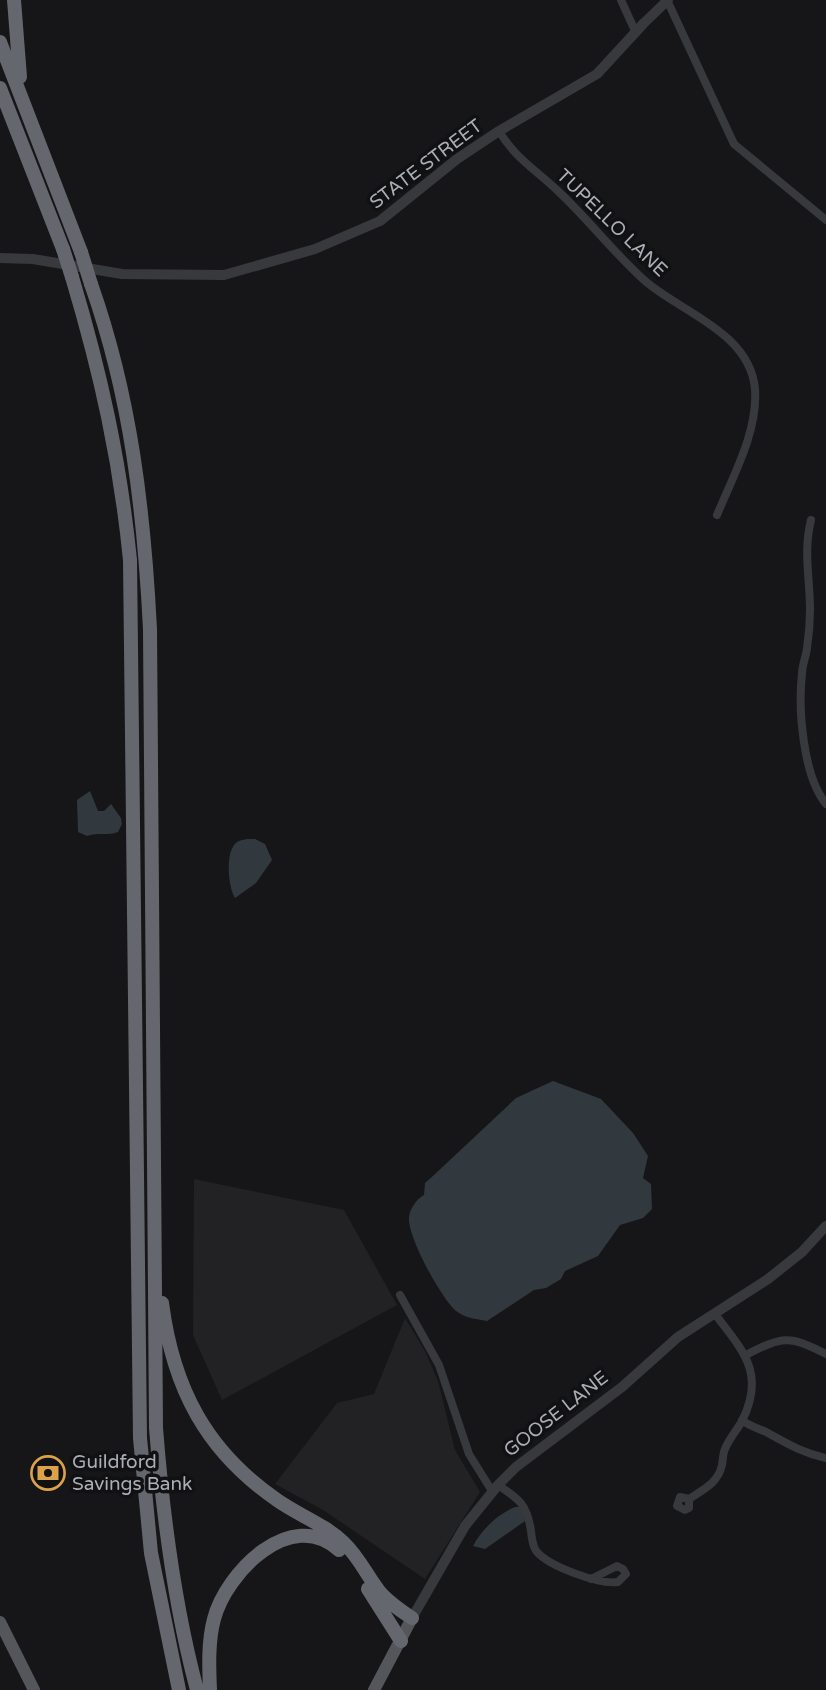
<svg xmlns="http://www.w3.org/2000/svg" width="826" height="1690" viewBox="0 0 826 1690" font-family="'Varela Round',sans-serif">
  <style>
    .built { fill: #222225 }
    .water { fill: #31393f }
    .lines { fill: none; stroke-linecap: round; stroke-linejoin: round }
    .minor { stroke: #38393c; stroke-width: 8 }
    .tertiary { stroke: #38393c; stroke-width: 10 }
    .primary { stroke: #54565b; stroke-width: 12 }
    .motorway { stroke: #64676d; stroke-width: 14 }
    .motorway-bridge { stroke: #64676d; stroke-width: 14 }
    .labels { text-anchor: middle; dominant-baseline: central; stroke-width: 7; stroke-linejoin: round; paint-order: stroke }
    .street-label { font-size: 19px; fill: #aaaeb6; stroke: #111113 }
    .poi-label { font-size: 19px; fill: #aaaeb6; stroke: #111113; text-anchor: start }
  </style>
  <rect width="100%" height="100%" fill="#161618"/>
  <path class="built" d="M194 1179 344 1210 397 1305 222 1400 193 1335Z
    M405 1318 425 1351 438 1381 455 1450 480 1492 425 1579 323 1510 275 1484 337 1403 374 1394Z"/>
  <path class="water" d="M90 791 98 811H104L111 804 121 818 122 824 118 832C107 836 99 832 87 836L78 832 77 800Z
    M247 839H255L265 844 272 860 256 883 235 898C228 887 225 852 236 843 239 840 243 840 247 839Z
    M553 1081 601 1099 633 1133 648 1156 643 1178 651 1184 652 1209 643 1218 620 1225 598 1256 565 1271 561 1279 546 1288 534 1290 487 1321C476 1319 465 1318 456 1311 441 1298 407 1236 409 1217 410 1208 417 1199 424 1195L425 1183 434 1175 516 1098Z
    M515 1507H522L525 1521 485 1549 473 1546C481 1530 498 1514 515 1507Z"/>
  <g class="lines">
    <path class="minor" d="M621 0 636 33
      M667 0 734 144 826 220
      M499 131C515 158 536 170 558 191 588 219 613 252 644 280 680 312 750 332 755 389 758 432 733 476 717 515
      M811 520C803 553 810 577 810 610 810 623 809 635 807 648 806 657 802 665 802 674 798 709 803 776 826 804
      M400 1295 439 1365 469 1454 492 1491
      M746 1355C783 1336 789 1335 826 1354
      M742 1420C750 1427 759 1428 768 1433 788 1444 803 1453 826 1458
      M498 1485C519 1499 527 1504 531 1531 532 1538 532 1546 537 1552 549 1566 599 1585 618 1582L626 1574 623 1569 617 1566 591 1579
      M689 1499V1508L685 1510 677 1506 680 1497 689 1499C704 1489 718 1483 722 1465 723 1459 723 1453 725 1449 729 1439 737 1430 742 1421 766 1373 743 1351 715 1314"/>
    <path class="tertiary" d="M0 258 33 259 122 274 224 275 315 249 380 221 457 159 499 131 597 74 644 23 668 0
      M412 1618 465 1526 498 1485 516 1467 622 1387 678 1337 768 1279 802 1252 826 1226"/>
    <path class="primary" d="M0 1622 34 1690
      M374 1690 412 1618"/>
    <path class="motorway" d="M14 0 20 77
      M0 42 81 252
      M0 88 63 249
      M72 277C101 374 120 460 130 560L140 1438 151 1553 179 1690
      M91 284C131 397 144 511 150 629L156 1428C163 1517 174 1604 197 1690
      M162 1303C173 1388 206 1451 277 1500 298 1515 326 1525 344 1543 359 1557 367 1576 379 1591 388 1602 400 1610 412 1618
      M368 1589 401 1641
      M210 1690C209 1667 208 1641 214 1619 226 1573 291 1506 339 1550"/>
    <path class="motorway-bridge" d="M63 249 72 277
      M81 252 91 284"/>
  </g>
  <defs>
    <g id="bank-ring" transform="scale(1.75)"><circle r="9.5" fill="#111113" stroke="#dba24b" stroke-width="1.5"/><path d="M-6-4H6V4H-6ZM0-2.3a2.3 2.3 0 1 0 0 4.6a2.3 2.3 0 1 0 0-4.6Z" fill="#dba24b"/></g>
  </defs>
  <g fill-rule="evenodd">
    <use href="#bank-ring" x="48" y="1473"/>
  </g>
  <g class="labels">
    <g class="street-label">
      <text transform="translate(426 164) rotate(-37)">STATE STREET</text>
      <text transform="translate(612 223) rotate(44)">TUPELLO LANE</text>
      <text transform="translate(556 1414) rotate(-38)">GOOSE LANE</text>
    </g>
    <g class="poi-label">
      <text x="72" y="1462">Guildford<tspan x="72" dy="22">Savings Bank</tspan></text>
    </g>
  </g>
</svg>
